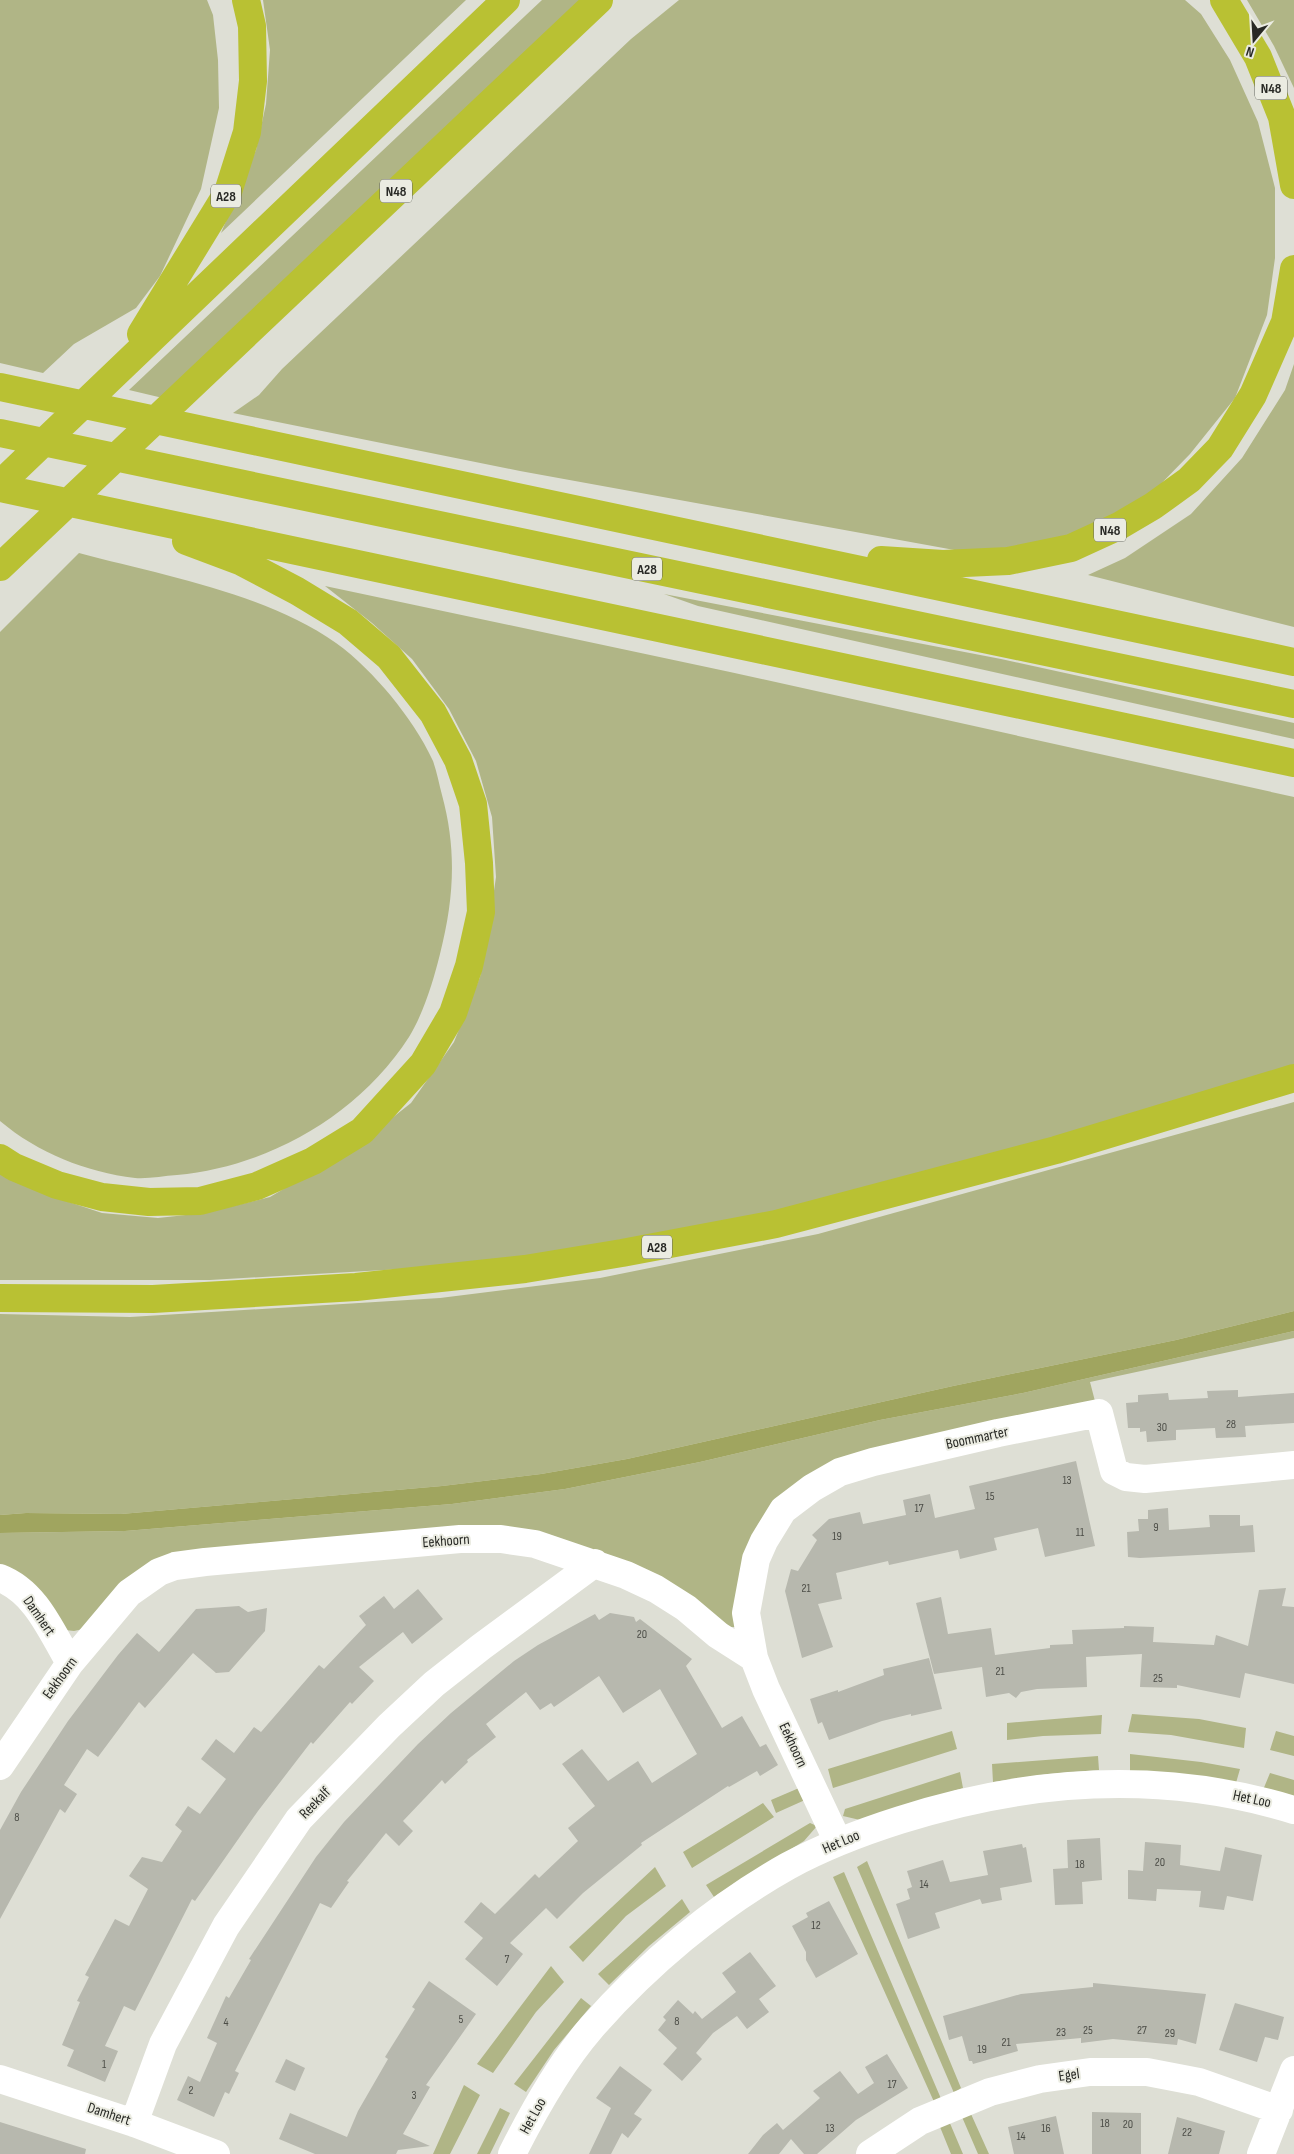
<svg xmlns="http://www.w3.org/2000/svg" width="1294" height="2154" viewBox="0 0 1294 2154" font-family="'Sofia Sans Condensed',sans-serif">
  <style>
    .green { fill: #b0b586 }
    .water { fill: #a0a55f }
    .building { fill: #b7b8ae }
    .lines { fill: none; stroke-linecap: round; stroke-linejoin: round }
    .street { stroke: #fff; stroke-width: 28 }
    .highway { stroke: #b9c133; stroke-width: 28 }
    .labels { text-anchor: middle; dominant-baseline: central; stroke-width: 4; stroke-linejoin: round; paint-order: stroke }
    .number-label { font-size: 12px; fill: #4c4d47 }
    .shield { fill: #ebece2; stroke: #62645e; stroke-width: 1 }
    .shield-label { font-size: 14px; font-weight: bold; fill: #282925 }
    .street-label { font-size: 15px; fill: #282925; stroke: #ebece2 }
  </style>
  <rect width="100%" height="100%" fill="#dedfd5"/>
  <path class="green" d="M0 0H207L213 15 218 60 219 108 201 189 160 276 136 308 74 344 43 373 0 363Z
    M263 0H466L221 233 256 150 266 104 270 50Z
    M542 0H592L167 399 129 390Z
    M679 0H1185L1201 14 1230 60 1258 122 1275 188V258L1267 315 1235 398 1190 454 1151 494 1101 527 993 557 520 471 233 413 259 395 282 369 631 39Z
    M1247 0H1294V88L1274 46Z
    M1294 364V627L1088 575 1125 558 1191 514 1242 458 1285 390Z
    M79 553C161 575 265 593 336 643 356 657 375 677 391 696 407 716 422 737 433 761 437 772 439 784 442 795 457 850 454 899 440 954 433 982 424 1012 409 1037 358 1116 269 1166 177 1175 163 1176 148 1179 135 1178 86 1172 38 1153 0 1121V632Z
    M325 586 730 672 1294 797V1069L846 1197 584 1250 402 1269 210 1280H0V1173L48 1195 102 1213 158 1218 204 1213 270 1197 358 1145 411 1103 454 1042 480 977 488 932 496 877 492 817 476 761 449 709 412 659 372 623Z
    M664 594 1001 659 1294 723V739L698 606Z
    M1294 1102V1311L1176 1340 953 1386 627 1459 541 1474 442 1486 121 1514 26 1513 0 1515V1314L130 1317 440 1298 600 1278 818 1234Z
    M1294 1331V1338L1090 1382 1096 1405 795 1486 737 1627H727L567 1542 180 1554 83 1629 74 1631 65 1630 0 1569V1533L125 1531 452 1504 565 1489 700 1462 880 1420 1023 1393Z
    M1132 1714 1199 1719 1246 1728 1244 1748 1171 1735 1128 1732Z
    M1102 1715 1101 1734 1043 1736 1007 1740V1723Z
    M952 1731 957 1749 833 1788 828 1769Z
    M1276 1731 1294 1736V1756L1270 1750Z
    M1130 1754 1201 1762 1240 1769 1236 1783 1130 1772Z
    M1098 1756 1099 1770 1048 1774 993 1782 992 1764Z
    M960 1772 963 1788 860 1820 843 1816 845 1809Z
    M1270 1773 1294 1780V1798L1263 1790Z
    M799 1788 805 1800 776 1813 771 1800Z
    M763 1803 774 1817 692 1868 683 1852Z
    M810 1823 817 1826 804 1841 714 1897 706 1885Z
    M867 1861 961 2088 954 2093 857 1867Z
    M655 1867 666 1886 626 1916 583 1962 569 1947Z
    M844 1872 942 2101 935 2104 833 1877Z
    M682 1899 690 1912 649 1946 609 1985 598 1974Z
    M551 1966 564 1982 536 2012 493 2073 477 2064Z
    M581 1998 591 2006 554 2050 526 2092 514 2084Z
    M464 2085 480 2095 450 2154H433Z
    M500 2108 510 2113 490 2154H477Z
    M971 2114 989 2154H978L962 2117Z
    M949 2121 963 2154H951L940 2127Z"/>
  <path class="water" d="M1294 1311V1331L1023 1393 880 1420 700 1462 565 1489 452 1504 125 1531 0 1533V1515L26 1513 121 1514 442 1486 541 1474 627 1459 953 1386 1176 1340Z"/>
  <path class="building" d="M1238 1390V1397L1294 1393V1423L1245 1426 1246 1437 1216 1438 1215 1428 1176 1430V1440L1147 1442 1146 1431 1140 1432V1428H1128L1126 1403 1138 1402V1395L1168 1393 1169 1400 1208 1398 1207 1391Z
    M1076 1461 1095 1546 1045 1557 1038 1528 994 1538 997 1550 960 1559 958 1550 889 1565 888 1561 836 1573 842 1599 818 1604 833 1647 802 1658 785 1591 791 1569 798 1571 817 1540 812 1535 829 1519 860 1512 863 1524 906 1515 903 1500 930 1494 935 1518 975 1509 969 1486Z
    M1168 1508 1169 1530 1210 1527 1209 1515H1240V1526L1253 1525 1255 1552 1140 1558 1128 1557 1127 1532 1139 1531 1138 1519H1148V1510Z
    M1286 1588 1282 1606 1294 1607V1684L1245 1673 1240 1698 1177 1685V1688L1140 1687 1142 1654 1086 1657 1087 1687 1037 1689 1021 1692 1016 1698 1009 1693 986 1697 982 1667 934 1674 916 1603 941 1597 948 1634 991 1628 995 1655 1050 1648V1645L1073 1644 1072 1630 1124 1628V1626L1154 1627 1153 1642 1214 1645 1216 1635 1248 1646 1259 1590Z
    M418 1589 443 1619 412 1644 403 1632 359 1667 374 1681 352 1704 350 1702 313 1744 311 1742 258 1811 195 1901 192 1899 135 2011 124 2006 105 2046 118 2051 105 2082 67 2066 74 2050 62 2045 80 2002 77 2001 89 1977 85 1975 115 1919 129 1926 148 1889 129 1876 142 1857 162 1862 182 1831 175 1825 188 1806 200 1814 226 1779 201 1759 216 1739 234 1753 254 1727 261 1732 319 1665 324 1669 366 1625 359 1616 384 1596 394 1609Z
    M239 1606 248 1612 267 1608 265 1631 229 1672 216 1673 193 1653 145 1708 139 1702 98 1757 87 1749 64 1785 77 1794 65 1813 60 1809 0 1919V1830L21 1792 68 1721 118 1655 137 1633 159 1652 196 1609Z
    M610 1613 634 1617 636 1622 640 1619 692 1659 686 1666 722 1728 742 1716 760 1747 766 1744 778 1765 760 1776 757 1771 729 1787 728 1786 641 1843 642 1845 583 1893 557 1919 546 1908 510 1943 523 1954 497 1986 465 1959 483 1938 464 1922 481 1902 495 1914 535 1874 539 1878 578 1841 568 1828 595 1806 562 1764 582 1749 608 1781 638 1761 652 1783 697 1754 660 1689 623 1713 599 1676 554 1707 551 1703 540 1710 526 1692 486 1724 496 1737 467 1760 468 1762 445 1784 442 1780 403 1821 413 1831 399 1846 386 1833 347 1881 349 1882 331 1908 320 1903 235 2071 239 2073 229 2094 225 2092 214 2117 177 2100 188 2076 200 2082 217 2043 207 2038 226 1996 229 1998 251 1960 249 1959 316 1857 344 1822 418 1744 451 1713 514 1661 538 1645 595 1614 599 1620Z
    M929 1658 942 1709 911 1716V1714L882 1721 829 1740 822 1722 818 1724 810 1699 838 1690V1692L884 1675 883 1669Z
    M1100 1838 1102 1880 1082 1882 1083 1904 1055 1905 1053 1869 1068 1868 1067 1840Z
    M1145 1842 1181 1845 1180 1865 1220 1871 1225 1847 1262 1855 1253 1901 1227 1896 1224 1910 1199 1907 1201 1891 1157 1889 1156 1901 1128 1899V1870L1143 1871Z
    M1022 1844 1023 1848 1026 1847 1032 1882 1000 1888 1002 1900 982 1904 980 1899 935 1913 940 1928 908 1939 896 1904 910 1899 907 1889 912 1887 907 1871 943 1860 950 1882 988 1875 983 1851Z
    M829 1901 858 1954 816 1978 806 1960V1952L792 1926 808 1917 806 1913Z
    M750 1952 776 1986 759 1999 769 2012 747 2029 737 2016 713 2033 696 2053 702 2059 682 2081 663 2064 677 2048 658 2030 666 2020 663 2017 678 2000 693 2014 695 2011 702 2019 736 1992 722 1973Z
    M429 1981 476 2014 426 2085 430 2087 403 2134 430 2146 398 2150 396 2154H315L279 2139 290 2113 347 2137 358 2111 388 2059 385 2057 415 2009 412 2007Z
    M1093 1983 1206 1994 1196 2044 1178 2039 1177 2045 1113 2039 1081 2043V2038L1016 2044 1018 2051 973 2064 972 2061H969L962 2036 949 2040 943 2016 1021 1994 1093 1987Z
    M1235 2003 1284 2017 1278 2040 1265 2037 1257 2062 1219 2050Z
    M887 2054 908 2088 856 2120 817 2154H804L791 2139 779 2154H748L763 2135 777 2123 783 2130 820 2098 813 2091 840 2071 858 2094 874 2083 865 2067Z
    M286 2059 305 2068 295 2091 275 2082Z
    M620 2066 652 2090 634 2114 642 2119 628 2138 622 2133 611 2154H589L611 2108 596 2098Z
    M1092 2112 1141 2113V2154H1092Z
    M1056 2116 1064 2154H1014L1008 2127Z
    M1177 2117 1225 2131 1219 2154H1168Z
    M0 2122 86 2149 85 2154H0Z"/>
  <g class="lines">
    <path class="street" d="M0 1578C36 1592 51 1631 70 1663
      M754 1658 746 1613 756 1559 764 1541 783 1510 812 1488 840 1472 873 1462 998 1433 1099 1413 1114 1471 1126 1477 1145 1479 1294 1465
      M0 1766 70 1663 129 1593 159 1572 175 1566 205 1562 460 1539H501L535 1544 626 1575 656 1589 686 1608 718 1635 754 1658 766 1689 838 1842
      M0 2079 134 2123 216 2154
      M134 2123 163 2044 226 1926 299 1819 389 1726 434 1684 481 1647 595 1563
      M512 2154C534 2110 559 2065 591 2028 646 1965 715 1907 788 1866 823 1847 862 1832 900 1820 1029 1779 1163 1770 1294 1810
      M870 2154 920 2121 990 2092 1040 2079 1090 2072H1147L1199 2082 1279 2110
      M1261 2154 1294 2070"/>
    <path class="highway" d="M1224 0 1258 57 1282 117 1294 185
      M141 334 228 192 247 132 253 81 252 26 246 0
      M0 387 1294 662
      M0 433 1294 704
      M0 484 506 0
      M0 488 1294 763
      M881 560 943 564 1008 561 1071 548 1119 526 1153 506 1189 480 1220 448 1253 395 1285 322 1294 269
      M0 567 599 0
      M0 1158 14 1167 57 1185 102 1197 149 1202 200 1201 257 1186 313 1161 362 1131 423 1064 453 1013 469 966 481 912 479 863 473 804 458 760 433 713 389 657 348 622 297 591 242 562 186 541
      M0 1298 153 1299 356 1287 525 1269 622 1253 776 1224 1056 1150 1294 1078"/>
  </g>
  <g class="labels">
    <g class="number-label">
      <text x="1231" y="1424">28</text>
      <text x="1162" y="1427">30</text>
      <text x="1067" y="1480">13</text>
      <text x="990" y="1496">15</text>
      <text x="919" y="1508">17</text>
      <text x="1156" y="1527">9</text>
      <text x="1080" y="1532">11</text>
      <text x="837" y="1536">19</text>
      <text x="806" y="1588">21</text>
      <text x="642" y="1634">20</text>
      <text x="1000" y="1671">21</text>
      <text x="1158" y="1678">25</text>
      <text x="17" y="1817">8</text>
      <text x="1160" y="1862">20</text>
      <text x="1080" y="1864">18</text>
      <text x="924" y="1884">14</text>
      <text x="816" y="1925">12</text>
      <text x="507" y="1959">7</text>
      <text x="461" y="2019">5</text>
      <text x="677" y="2021">8</text>
      <text x="226" y="2022">4</text>
      <text x="1088" y="2030">25</text>
      <text x="1142" y="2030">27</text>
      <text x="1061" y="2032">23</text>
      <text x="1170" y="2033">29</text>
      <text x="1006" y="2042">21</text>
      <text x="982" y="2049">19</text>
      <text x="104" y="2064">1</text>
      <text x="892" y="2084">17</text>
      <text x="191" y="2090">2</text>
      <text x="414" y="2095">3</text>
      <text x="1105" y="2123">18</text>
      <text x="1128" y="2124">20</text>
      <text x="830" y="2128">13</text>
      <text x="1046" y="2128">16</text>
      <text x="1187" y="2132">22</text>
      <text x="1021" y="2136">14</text>
    </g>
    <g class="shield">
      <rect x="1255" y="76.5" width="32" height="23" rx="4"/>
      <rect x="380" y="179.5" width="32" height="23" rx="4"/>
      <rect x="211" y="184.5" width="30" height="23" rx="4"/>
      <rect x="1094" y="518.5" width="32" height="23" rx="4"/>
      <rect x="632" y="557.5" width="30" height="23" rx="4"/>
      <rect x="642" y="1235.5" width="30" height="23" rx="4"/>
    </g>
    <g class="shield-label">
      <text x="1271" y="88">N48</text>
      <text x="396" y="191">N48</text>
      <text x="226" y="196">A28</text>
      <text x="1110" y="530">N48</text>
      <text x="647" y="569">A28</text>
      <text x="657" y="1247">A28</text>
    </g>
    <g class="street-label">
      <text transform="translate(977 1438) rotate(-12)">Boommarter</text>
      <text transform="translate(446 1541) rotate(-4)">Eekhoorn</text>
      <text transform="translate(39 1616) rotate(55)">Damhert</text>
      <text transform="translate(60 1678) rotate(-54)">Eekhoorn</text>
      <text transform="translate(793 1745) rotate(65)">Eekhoorn</text>
      <text transform="translate(1252 1799) rotate(12)">Het Loo</text>
      <text transform="translate(315 1803) rotate(-46)">Reekalf</text>
      <text transform="translate(841 1842) rotate(-23)">Het Loo</text>
      <text transform="translate(1069 2075) rotate(-8)">Egel</text>
      <text transform="translate(109 2114) rotate(18)">Damhert</text>
      <text transform="translate(533 2116) rotate(-61)">Het Loo</text>
    </g>
  </g>
  <g transform="translate(1254 40) rotate(198)" stroke="#ebece2" stroke-width="4" paint-order="stroke">
  <path d="M0-4L9 19L0 12L-9 19Z" fill="#282925"/>
  <text y="-8" font-size="14" font-weight="bold" text-anchor="middle" fill="#282925">N</text>
  </g>
</svg>
